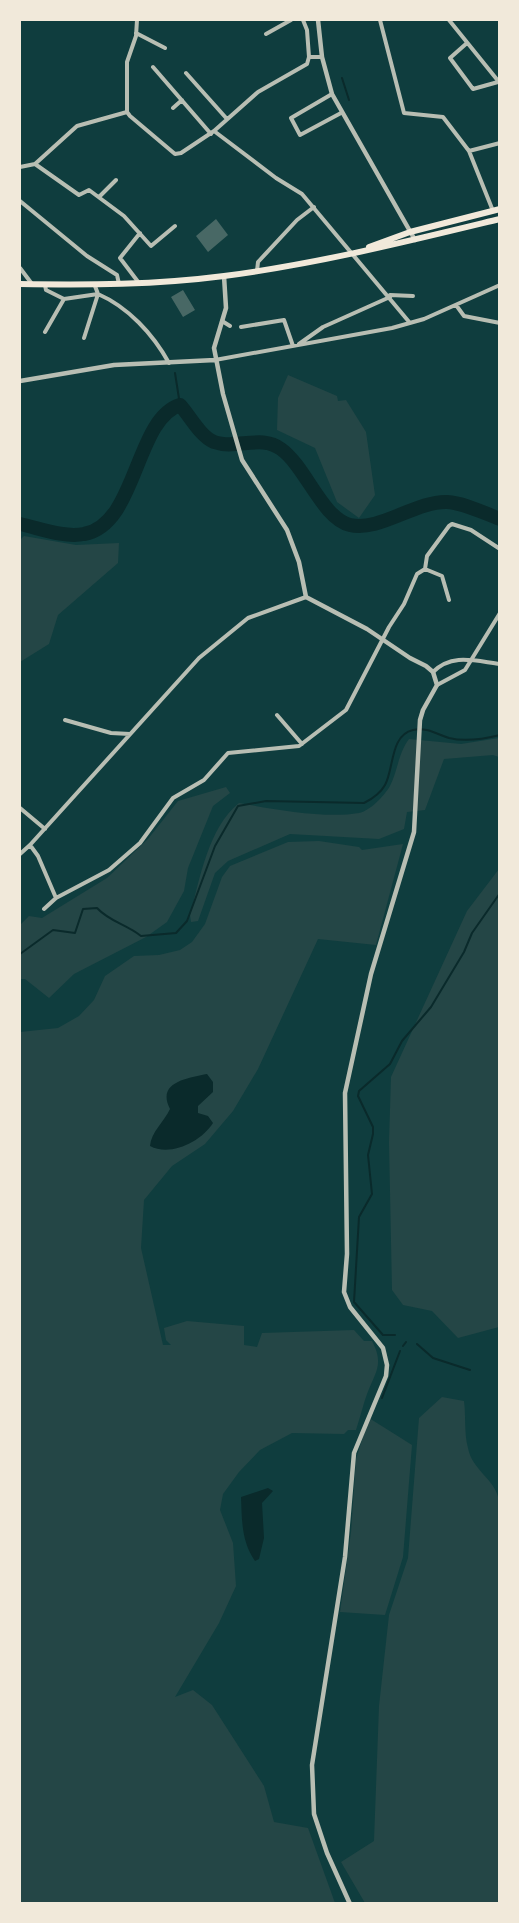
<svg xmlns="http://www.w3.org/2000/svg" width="519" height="1923" viewBox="0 0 519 1923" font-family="Manrope,sans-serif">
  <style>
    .green { fill: #244646 }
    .water { fill: #0a2a2b }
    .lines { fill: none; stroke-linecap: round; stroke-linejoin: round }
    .stream { stroke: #0a2a2b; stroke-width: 2 }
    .river { stroke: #0a2a2b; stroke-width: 14 }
    .building { fill: #486865 }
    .minor { stroke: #b8beb3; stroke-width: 4 }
    .tertiary { stroke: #b8beb3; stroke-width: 4.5 }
    .trunk { stroke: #f1e9da; stroke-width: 6 }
  </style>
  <rect width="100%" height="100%" fill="#0f3d3e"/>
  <path class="green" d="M288 375 337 396 338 401 346 400 366 432 375 495 359 518 337 502 315 448 277 430 278 398Z
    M24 536 76 545 119 543 118 563 58 615 49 644 20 662V540Z
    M499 738V757L493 755 444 759 425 810 407 812 404 829 379 839 290 834 228 861 215 873 198 921 191 922 190 915C200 879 208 828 239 803 272 809 326 819 359 813 370 811 384 796 390 786 398 770 398 754 409 739L461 744Z
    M226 787 230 793 213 806 188 868 184 891 167 922 146 937 74 974 49 998 25 979H20V925L29 916 42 918 107 878 148 839 178 801Z
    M319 841 359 847 362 850 403 844 376 945 318 939 258 1069 233 1111 205 1144 172 1166 144 1200 141 1248 163 1345H171L166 1340 164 1328 187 1321 244 1326V1345L257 1347 262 1333 354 1330 364 1341H372C384 1364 376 1371 367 1394 363 1405 360 1418 356 1430H348L344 1434 292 1433 260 1450 239 1472 223 1494 220 1510 233 1543 236 1586 219 1623 175 1697 193 1690 212 1705 264 1786 274 1822 308 1828 335 1903 20 1904V1032L58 1028 79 1016 94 1000 105 976 134 956 159 955 180 950 192 942 205 924 222 877 230 866 288 842Z
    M499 869V1327L458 1338 432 1311 403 1305 392 1290 389 1142 391 1077 467 911Z
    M442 1397 464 1401C466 1416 464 1434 468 1448 472 1470 495 1479 499 1500V1903H365L341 1862 374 1841 379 1706 389 1615 408 1558 419 1418Z
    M369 1418 412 1445 403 1557 385 1615 340 1612 351 1532 356 1459Z"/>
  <path class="water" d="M207 1074 213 1082V1092L198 1106V1113L208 1116 213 1123C201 1142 170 1157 150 1146 151 1132 164 1122 170 1109 156 1082 188 1078 207 1074Z
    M268 1488 273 1491 262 1503 264 1538 259 1559 255 1561C241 1541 242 1519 241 1497Z"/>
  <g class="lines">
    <path class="stream" d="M342 78 349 100
      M175 373 180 405
      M20 954 53 930 75 933 83 909 97 908C110 922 126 924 141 936L176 933 187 921 215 846 238 806 266 801 364 803C372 799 380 794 385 785 394 769 390 735 413 730 427 727 436 734 449 738 465 742 484 739 500 735
      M395 1335H383L354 1302 359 1217 372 1194 368 1155 373 1134V1127L358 1096 359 1091 390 1064 402 1041 431 1007 464 952 472 933 500 893
      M417 1344 433 1358 470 1370
      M403 1346 406 1342
      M382 1398 400 1351"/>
    <path class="river" d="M20 524C39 528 64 538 84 534 137 525 135 419 180 405 190 416 200 436 214 442 236 450 261 434 281 449 306 467 322 518 350 525 379 532 416 501 447 502 464 503 484 513 500 519"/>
  </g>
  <path class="building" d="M216 219 228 235 208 252 196 236Z
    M183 290 195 310 183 317 171 297Z"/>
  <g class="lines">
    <path class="minor" d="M137 20 136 36 127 62V112L130 116 175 154 181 153 214 131 276 178 302 194 410 323
      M303 20 307 30 309 57
      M380 20 404 113 443 117 469 151 493 211
      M449 20 499 82
      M136 33 165 48
      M266 34 291 20
      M467 43 450 58 473 89 498 82
      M153 67 211 134
      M186 73 227 119
      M332 94 291 118 300 135 341 113
      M173 108 182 100
      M214 131 258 92 307 64 309 57H322
      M469 151 500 143
      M35 164 79 195 89 190 124 216 151 246 175 226
      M20 167 35 164 77 126 127 112
      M99 197 116 180
      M20 201 87 256 117 275 119 284
      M20 268 32 284
      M257 271 258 262 297 220 314 207
      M139 283 120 258 140 233
      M95 286 98 294C128 307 153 334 169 363
      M390 295 413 296
      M64 299 98 294 84 338
      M456 305 464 316 500 323
      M222 321 230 326
      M241 327 284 320 293 346
      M45 332 64 299 46 290 45 285
      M299 344 323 327 390 297
      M215 360 392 328 424 319 500 285
      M425 569 442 576 449 600
      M433 672C452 653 475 661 500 664
      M437 685 465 670 500 613
      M277 715 302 744
      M65 720 111 733 130 734
      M20 808 45 829
      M30 845 38 856 56 898
      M20 854 30 845 199 658 248 618 306 597
      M44 909 56 898 109 870 140 843 173 798 204 780 228 753 299 746 346 710 389 627 404 604 417 574 425 569 427 556 449 526 452 524 471 530 500 549"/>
    <path class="tertiary" d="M318 20 322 57 332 94 415 240
      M224 276 226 308 214 348 223 394 242 460 287 530 299 562 306 597 367 629 410 658 426 666 433 672 437 685 423 710 420 720 414 832 371 974 345 1093 347 1254 344 1292 350 1307 383 1348 387 1365 386 1376 354 1453 345 1557 312 1765 314 1814 327 1853 350 1904
      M20 381 114 365 215 360"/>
    <path class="trunk" d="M369 247 410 232 500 209
      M20 284C88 285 155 285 224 276 317 264 409 241 500 219"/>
  </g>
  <rect width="519" height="1923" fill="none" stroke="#f1e9da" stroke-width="42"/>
</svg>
